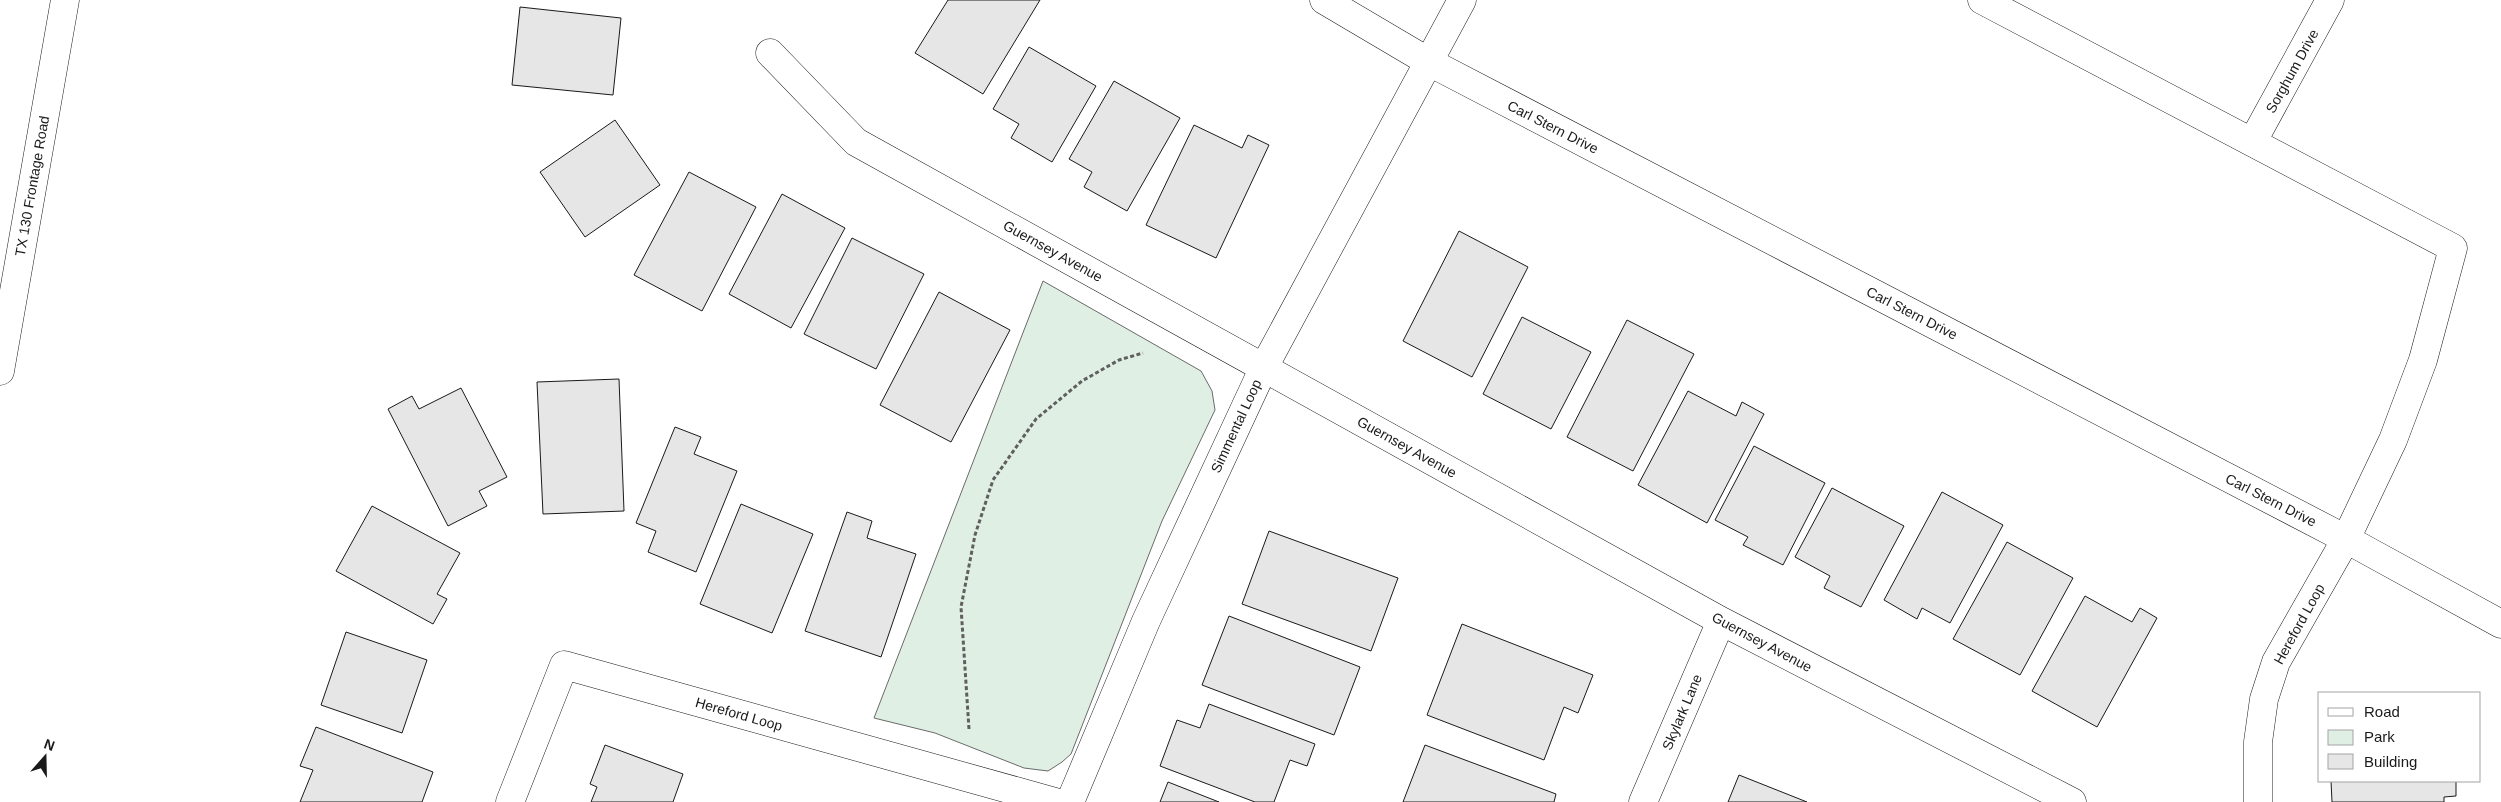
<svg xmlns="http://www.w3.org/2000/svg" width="2501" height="802" viewBox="0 0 2501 802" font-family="Helvetica,sans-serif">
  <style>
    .green { fill: #e0efe3; stroke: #6a6a6a }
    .building { fill: #e6e6e6; stroke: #1a1a1a }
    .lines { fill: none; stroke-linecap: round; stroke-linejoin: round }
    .minor-casing { stroke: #1a1a1a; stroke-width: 29 }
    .tertiary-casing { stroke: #1a1a1a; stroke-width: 29 }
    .path { stroke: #5f5f5f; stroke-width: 3; stroke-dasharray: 4 2.5; stroke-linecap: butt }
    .minor { stroke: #fff; stroke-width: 28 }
    .tertiary { stroke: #fff; stroke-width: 28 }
    .labels { text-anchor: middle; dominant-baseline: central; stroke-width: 4; stroke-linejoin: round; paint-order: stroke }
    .street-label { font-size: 14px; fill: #1a1a1a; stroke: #fff }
  </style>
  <rect width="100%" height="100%" fill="#fff"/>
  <path class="green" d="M1043 281 1201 371 1212 391 1215 410 1162 521 1071 754 1062 762 1048 771 1024 768 935 733 874 718Z"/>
  <path class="building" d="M948 0H1040L983 94 915 53Z
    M520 7 621 18 613 95 512 85Z
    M1029 47 1096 86 1052 162 1011 138 1019 124 993 109Z
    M1114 81 1180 118 1127 211 1084 187 1092 172 1069 159Z
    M615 120 660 185 585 237 540 172Z
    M1194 125 1242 148 1248 135 1269 145 1216 258 1146 225Z
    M689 172 756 207 702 311 634 275Z
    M782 194 845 228 791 328 729 294Z
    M1459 231 1528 267 1472 377 1403 341Z
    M852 238 924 274 876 369 804 334Z
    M939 292 1010 330 951 442 880 405Z
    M1522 317 1591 352 1551 429 1483 394Z
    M1627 320 1694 354 1633 471 1567 437Z
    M619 379 624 511 543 514 537 382Z
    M461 388 507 477 479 491 487 506 448 526 388 409 412 396 419 409Z
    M1688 391 1736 416 1742 402 1764 414 1707 523 1638 485Z
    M675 427 701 437 694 454 737 471 696 572 648 552 656 531 636 523Z
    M1754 446 1825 483 1783 565 1743 545 1748 537 1715 520Z
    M1832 488 1904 526 1861 607 1824 588 1830 576 1795 557Z
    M1942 492 2003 525 1950 623 1922 608 1917 619 1884 600Z
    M741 504 813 534 772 633 700 604Z
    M372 506 460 553 437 594 447 599 433 624 336 571Z
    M847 512 872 521 867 538 916 554 881 657 805 631Z
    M1269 531 1398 578 1371 651 1242 604Z
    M2007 542 2073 578 2020 675 1953 639Z
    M2085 596 2132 622 2140 608 2157 618 2097 727 2032 691Z
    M1229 616 1360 667 1334 735 1202 685Z
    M1462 624 1593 675 1578 713 1564 707 1544 760 1427 715Z
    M346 632 427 660 402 733 321 705Z
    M1209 704 1315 744 1307 766 1290 760 1274 802H1255L1160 766 1177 720 1200 728Z
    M316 727 433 772 422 802H300L313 770 300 766Z
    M605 745 683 774 673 802H591L597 787 590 784Z
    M1425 745 1556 794 1554 802H1403Z
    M1739 775 1807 802H1728Z
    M2331 781H2456V796L2444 797V802H2332Z
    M1168 782 1219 802H1160Z"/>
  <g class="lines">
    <g class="minor-casing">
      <path id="minor" d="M1324 0 1429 62 2346 539 2501 624
        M1982 0 2453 248 2423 360 2393 440 2346 539 2276 662 2264 699 2258 742V802
        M770 53 856 142 1721 621 2072 802
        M2253 141 2330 0
        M510 802 564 665 1055 802
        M1070 802 1146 621 1264 367 1462 0
        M1643 802 1721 621"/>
    </g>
    <g class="tertiary-casing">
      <path id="tertiary" d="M0 371 65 0"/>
    </g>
    <path class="path" d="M969 729 961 607 975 535 993 480 1036 419 1082 381 1119 360 1143 353"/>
    <use href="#minor" class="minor"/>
    <use href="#tertiary" class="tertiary"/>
  </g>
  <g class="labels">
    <g class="street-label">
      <text transform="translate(2292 71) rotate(-61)">Sorghum Drive</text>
      <text transform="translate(1553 127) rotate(27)">Carl Stern Drive</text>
      <text transform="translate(32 186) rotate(-80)">TX 130 Frontage Road</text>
      <text transform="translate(1053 251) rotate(29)">Guernsey Avenue</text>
      <text transform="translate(1912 313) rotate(27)">Carl Stern Drive</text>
      <text transform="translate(1236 426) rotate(-65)">Simmental Loop</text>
      <text transform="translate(1407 447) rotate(29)">Guernsey Avenue</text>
      <text transform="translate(2271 500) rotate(27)">Carl Stern Drive</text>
      <text transform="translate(2299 624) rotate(-61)">Hereford Loop</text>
      <text transform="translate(1762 642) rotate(28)">Guernsey Avenue</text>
      <text transform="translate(1682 712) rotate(-67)">Skylark Lane</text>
      <text transform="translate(739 714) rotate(16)">Hereford Loop</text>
    </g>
  </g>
  <rect x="2318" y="692" width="162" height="90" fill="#ffffff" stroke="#a3a3a3"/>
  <rect x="2328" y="708" width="25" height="8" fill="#ffffff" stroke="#a3a3a3"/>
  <text x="2364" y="717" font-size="15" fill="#1a1a1a">Road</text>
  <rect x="2328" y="730" width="25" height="15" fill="#e0efe3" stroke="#a3a3a3"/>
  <text x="2364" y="742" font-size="15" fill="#1a1a1a">Park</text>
  <rect x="2328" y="754" width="25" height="15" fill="#e6e6e6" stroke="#a3a3a3"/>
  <text x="2364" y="767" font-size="15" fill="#1a1a1a">Building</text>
  <g transform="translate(45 757) rotate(20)" stroke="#ffffff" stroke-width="4" paint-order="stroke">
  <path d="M0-4L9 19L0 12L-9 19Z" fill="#1a1a1a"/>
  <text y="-8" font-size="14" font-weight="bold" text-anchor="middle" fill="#1a1a1a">N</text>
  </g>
</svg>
